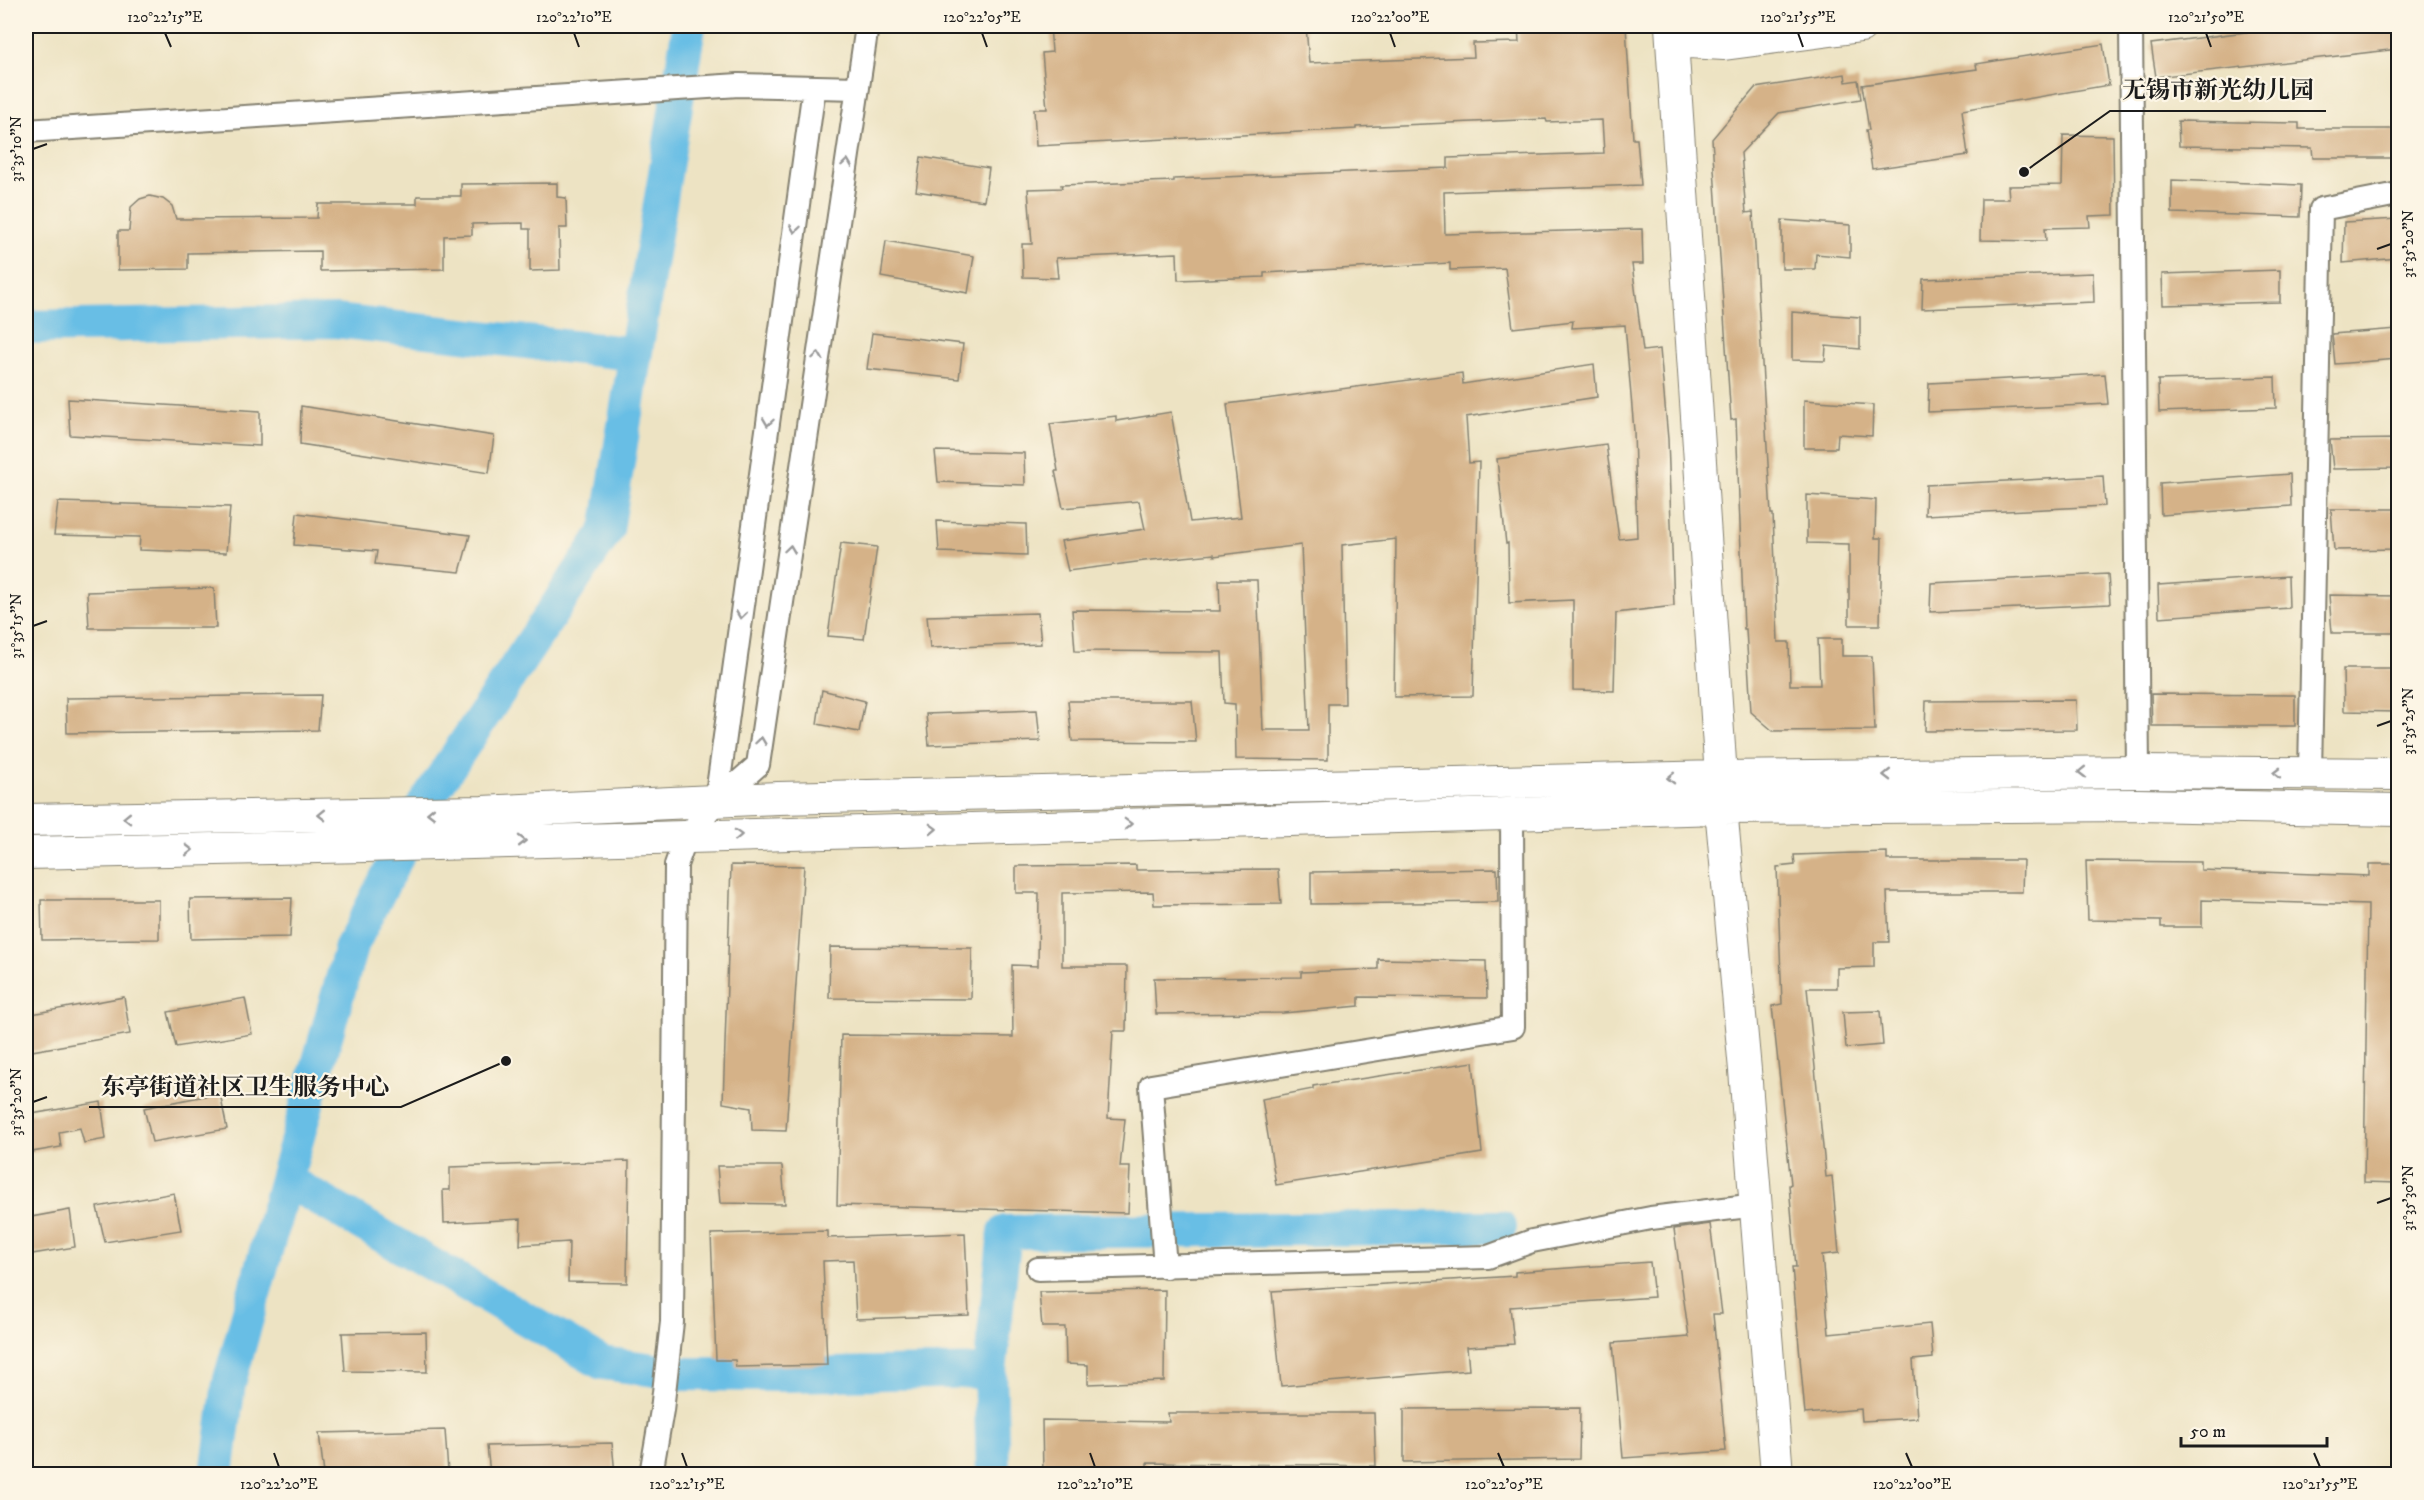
<svg xmlns="http://www.w3.org/2000/svg" width="2424" height="1500" viewBox="0 0 2424 1500" font-family="'IM FELL DW Pica','Noto Serif SC',serif">
  <style>
    .lines { fill: none; stroke-linecap: round; stroke-linejoin: round }
    .river { stroke: #68bee5; stroke-width: 34 }
    .building { fill: #d5b288 }
    .street-casing { stroke: #848070; stroke-width: 26 }
    .secondary-casing { stroke: #848070; stroke-width: 34 }
    .street { stroke: #fff; stroke-width: 22 }
    .secondary { stroke: #fff; stroke-width: 32 }
    .oneway { stroke: #999 }
    .ticks { fill: none; stroke: #1c1c1c; stroke-width: 2 }
    .leader { fill: none; stroke: #1c1c1c; stroke-width: 2 }
    .callout-dot { fill: #1c1c1c; stroke: #fcf5e5; stroke-width: 2 }
    .callout-label { font-size: 24px; text-anchor: middle; font-weight: bold; fill: #1c1c1c; stroke: #fcf5e5; stroke-width: 4.5; stroke-linejoin: round; paint-order: stroke }
    .neatline { fill: none; stroke: #1c1c1c; stroke-width: 2 }
    .ticks-label { font-size: 15px; text-anchor: middle; fill: #1c1c1c }
  </style>
  <rect width="100%" height="100%" fill="#fcf5e5"/>
  <filter id="ink" filterUnits="userSpaceOnUse"><feTurbulence type="fractalNoise" baseFrequency=".0167" numOctaves="2"/><feDisplacementMap in="SourceGraphic" scale="12" xChannelSelector="R" yChannelSelector="G"/><feConvolveMatrix kernelMatrix="1 2 1 2 8 2 1 2 1" color-interpolation-filters="sRGB"/></filter>
  <filter id="wash" filterUnits="userSpaceOnUse"><feTurbulence type="fractalNoise" baseFrequency=".008" numOctaves="4" result="noise"/><feDisplacementMap in="SourceGraphic" scale="24" xChannelSelector="R" yChannelSelector="G"/><feGaussianBlur stdDeviation="1.35" result="paint"/><feColorMatrix in="noise" values="0 0 0 0 0 0 0 0 0 0 0 0 0 0 0 0 0 1.4 0 .05"/><feComposite in="paint" operator="in"/></filter>
  <g filter="url(#wash)">
    <rect width="100%" height="100%" fill="#ede3c3"/>
    <g class="lines">
      <path class="river" d="M27 327 335 321 635 354
        M286 1180 602 1363 686 1374 784 1375 990 1371 993 1474
        M990 1371 1005 1232 1500 1227
        M217 1474 229 1383 351 947 423 806 607 530 689 26"/>
    </g>
    <g id="blocks">
      <path class="building" d="M1050 26H1306L1309 63 1474 57 1473 43 1519 42 1518 26H1626L1633 139H1637L1641 185 1444 192 1445 234 1642 229 1643 264H1632L1643 351 1660 349 1668 439 1674 606 1616 613 1614 691 1573 690V600L1509 603 1508 543 1506 544 1497 459 1606 444 1619 539 1637 537 1634 431 1625 325 1572 328 1573 321 1513 328 1505 268 1450 270V263L1264 273V277L1178 280 1177 253 1056 258 1058 278 1023 277 1022 244H1032L1028 189 1062 188 1061 185 1174 181V179L1448 168V158L1604 153 1602 120 1547 122 1546 119 1401 125 1356 127V129L1036 146 1034 109H1047L1042 53 1052 52Z
        M2293 26H2398V49L2156 77 2151 44Z
        M2103 44 2109 85 1962 110 1968 155 1872 169 1866 130H1869L1862 85 1977 69 1976 64Z
        M1845 74 1846 82 1858 80 1861 99 1779 113 1741 153 1746 213 1753 212 1771 514H1773L1778 642H1789L1790 685H1820L1818 639H1842V656H1872L1875 730 1773 731 1751 712 1746 629H1744L1736 419 1731 420 1712 139 1755 88Z
        M2178 121 2299 123V129H2398V158H2313L2312 148 2179 146Z
        M2063 135 2113 136 2114 215 2089 216 2090 227 2045 228 2046 241 1980 240 1981 199H2009L2008 186 2062 185Z
        M921 157 989 168 984 201 916 191Z
        M2172 180 2301 185 2300 217 2172 213Z
        M557 183V197L566 198 567 228H559L560 270 530 271V229H523V223L472 224V235L444 236V269L320 271V251L188 253V269L118 270V231H129L131 207 140 199 150 196 163 199 172 206 176 219 317 218 318 204H417V196H461V184Z
        M2398 219V258L2343 263 2344 222Z
        M1782 220 1850 225V257L1816 254 1815 269H1782Z
        M886 241 974 256 968 293 881 277Z
        M2280 270V302L2163 305 2162 274Z
        M2093 273 2094 302 1922 309 1923 279Z
        M1792 312 1860 317V349L1826 346 1825 361 1792 360Z
        M2398 329V359L2335 364 2332 334Z
        M872 333 963 344 959 379 867 369Z
        M1594 364 1597 397 1466 417 1469 463 1479 462 1473 696 1394 697 1396 539 1342 545 1345 704H1328V760L1236 759 1235 704 1224 703 1222 652 1075 651 1072 610 1220 611 1219 580H1257L1263 730H1309L1301 545 1214 556V554L1152 560 1068 571 1061 541 1145 529 1139 501 1063 508 1055 471H1058L1050 424 1116 416V421L1171 412 1190 522 1241 517 1227 404 1462 373 1463 384Z
        M2105 374 2108 404 1928 412 1929 383Z
        M2275 377 2276 408 2159 412 2158 380Z
        M68 399 260 411V446L70 435Z
        M1804 400 1873 405 1872 436 1838 434 1837 448H1804Z
        M301 406 494 436 489 473 300 444Z
        M2398 439V468L2333 469 2330 440Z
        M935 451 1024 453 1025 485 938 482Z
        M2290 474 2291 506 2161 515 2160 483Z
        M2103 476 2105 506 1925 515 1926 485Z
        M1807 495 1876 500 1875 538H1882L1880 625H1849V544L1807 543Z
        M58 502 230 507 226 553 139 550 140 537 54 535Z
        M2331 509H2398V549L2334 550Z
        M297 513 470 535 460 572 375 564 377 551 294 545Z
        M937 521 1026 524 1027 555 939 552Z
        M841 543 877 547 864 639 828 636Z
        M2108 574 2110 604 1930 612 1931 583Z
        M2288 576 2289 608 2159 617 2158 585Z
        M214 588 216 628H89L87 592Z
        M2329 595 2398 596V633H2332Z
        M1038 613 1041 644 930 648 927 616Z
        M2343 669H2398V712L2344 711Z
        M822 690 865 701 859 732 817 724Z
        M2151 694 2295 695V726H2152Z
        M321 695 318 730 67 733 66 698Z
        M2076 700 2077 730 1925 731 1926 701Z
        M1068 701H1192L1196 742 1072 741Z
        M1037 710 1040 741 929 745 926 714Z
        M1887 852V860H2023L2022 892H1887L1889 942H1874V967L1837 968V988H1807L1826 1177 1832 1176 1839 1253 1822 1255 1829 1334 1930 1324 1933 1358 1913 1360 1917 1418 1862 1421 1861 1409 1805 1414 1792 1267H1796L1789 1185 1791 1184 1772 1006 1782 1004 1777 867 1795 865 1794 855Z
        M2086 861 2201 862V870L2369 876V864H2398V1183L2364 1182 2368 905 2202 900V927H2161V921L2088 920Z
        M731 865 804 866 786 1131 752 1130 751 1108 723 1103Z
        M1136 865V870L1278 869 1281 904 1154 905 1153 892 1062 893V966H1127L1126 1031H1113L1108 1118 1125 1119 1120 1167H1130L1128 1213 837 1205 841 1035 1013 1037 1012 965 1038 966 1039 893H1016V866Z
        M1497 869 1498 902 1311 904V872Z
        M292 898 290 937 191 939 190 899Z
        M41 900H159V939L42 940Z
        M830 947 972 948 971 999 829 998Z
        M1378 959 1486 961 1487 998 1359 997V1006L1283 1013 1156 1014 1154 978 1301 977V972L1378 969Z
        M124 997 130 1034 26 1052V1015Z
        M245 998 252 1034 176 1047 168 1012Z
        M1880 1011 1883 1045 1846 1048 1843 1012Z
        M1473 1062 1482 1153 1276 1185 1262 1099 1313 1089V1086Z
        M220 1093 227 1129 152 1142 144 1108Z
        M101 1102 106 1139 84 1143 80 1128 59 1132 61 1147 26 1153V1115Z
        M629 1161 627 1283 568 1282 569 1242 520 1245 521 1219 444 1223 443 1190H450V1167Z
        M717 1166H782L785 1204 720 1203Z
        M174 1193 181 1230 105 1242 97 1207Z
        M70 1210 75 1247 26 1255V1218Z
        M1710 1224 1722 1314H1713L1726 1451 1623 1458 1613 1343 1689 1337 1674 1229Z
        M828 1231V1238L965 1233 969 1315 856 1319 853 1260 823 1261 827 1365 736 1367 735 1360H716L711 1234Z
        M1650 1262 1654 1297 1510 1307 1514 1344 1467 1347 1469 1370 1281 1386 1272 1291 1515 1276V1272Z
        M1165 1290 1164 1381 1088 1384V1365L1066 1364 1065 1327H1042L1039 1292Z
        M426 1332 427 1372 345 1371 342 1333Z
        M1580 1408 1579 1459 1404 1462V1409Z
        M1168 1413H1374L1376 1466 1147 1463V1474H1043L1042 1420 1169 1422Z
        M445 1430 448 1472 324 1474 319 1433Z
        M612 1443 615 1474H490L487 1446Z"/>
    </g>
  </g>
  <g filter="url(#ink)">
    <use href="#blocks" fill-opacity="0" stroke="#848070" stroke-width="1.5"/>
    <g class="lines">
      <g class="street-casing">
        <path id="street" d="M2131 26 2138 772
          M26 131 739 85 858 88
          M2310 773 2321 209 2398 194
          M716 802 814 88
          M1165 1267 1151 1086 1513 1027 1512 813
          M1038 1269 1488 1257 1532 1241 1651 1218 1756 1205
          M651 1474 662 1410 672 1322 676 865 686 837 716 802 758 765 867 26"/>
      </g>
      <g class="secondary-casing">
        <path id="secondary" d="M1671 26 1721 777V808L1745 1070 1777 1474
          M1672 41 1724 44 1861 26
          M26 820 482 812 778 798 1721 777 2138 772 2398 774
          M26 853 365 846 1721 808 2138 805 2398 810"/>
      </g>
      <use href="#street" class="street"/>
      <use href="#secondary" class="secondary"/>
    </g>
    <defs><path id="oneway-chevron" d="M-2-3.5L2.5 0L-2 3.5" fill="none" stroke-width="1.6" stroke-linecap="round" stroke-linejoin="round" transform="scale(1.5)"/></defs>
    <g class="oneway">
      <use href="#oneway-chevron" transform="translate(847 163) rotate(-82)"/>
      <use href="#oneway-chevron" transform="translate(795 229) rotate(98)"/>
      <use href="#oneway-chevron" transform="translate(818 356) rotate(-82)"/>
      <use href="#oneway-chevron" transform="translate(768 422) rotate(98)"/>
      <use href="#oneway-chevron" transform="translate(790 549) rotate(-82)"/>
      <use href="#oneway-chevron" transform="translate(741 615) rotate(98)"/>
      <use href="#oneway-chevron" transform="translate(761 741) rotate(-82)"/>
      <use href="#oneway-chevron" transform="translate(2082 772) rotate(179)"/>
      <use href="#oneway-chevron" transform="translate(2277 773) rotate(-180)"/>
      <use href="#oneway-chevron" transform="translate(1887 775) rotate(179)"/>
      <use href="#oneway-chevron" transform="translate(1671 778) rotate(179)"/>
      <use href="#oneway-chevron" transform="translate(431 813) rotate(179)"/>
      <use href="#oneway-chevron" transform="translate(322 815) rotate(179)"/>
      <use href="#oneway-chevron" transform="translate(127 818) rotate(179)"/>
      <use href="#oneway-chevron" transform="translate(1128 824) rotate(-2)"/>
      <use href="#oneway-chevron" transform="translate(933 829) rotate(-2)"/>
      <use href="#oneway-chevron" transform="translate(738 835) rotate(-2)"/>
      <use href="#oneway-chevron" transform="translate(522 841) rotate(-1)"/>
      <use href="#oneway-chevron" transform="translate(189 850) rotate(-1)"/>
    </g>
  </g>
  <path class="ticks" d="M165 33 171 47M574 33 579 47M982 33 987 47M1390 33 1395 47M1798 33 1803 47M2206 33 2211 47M33 149 47 144M2377 249 2391 244M33 626 47 621M2377 726 2391 721M33 1102 47 1097M2377 1203 2391 1198M274 1453 279 1467M682 1453 687 1467M1090 1453 1095 1467M1498 1453 1504 1467M1906 1453 1912 1467M2314 1453 2320 1467"/>
  <path class="leader" d="M2024 172L2110 111H2326M506 1061L401 1107H89"/>
  <g class="callout-dot">
    <circle cx="2024" cy="172" r="6"/>
    <circle cx="506" cy="1061" r="6"/>
  </g>
  <g class="callout-label">
    <text x="2218" y="98">无锡市新光幼儿园</text>
    <text x="245" y="1095">东亭街道社区卫生服务中心</text>
  </g>
  <rect width="2424" height="1500" fill="none" stroke="#fcf5e5" stroke-width="66"/>
  <path d="M2181 1437v9h146v-9" fill="none" stroke="#1c1c1c" stroke-width="3"/>
  <text x="2190" y="1437" font-size="18" fill="#1c1c1c" stroke="#fcf5e5" stroke-width="4.5" paint-order="stroke">50 m</text>
  <rect x="33" y="33" width="2358" height="1434" class="neatline"/>
  <g class="ticks-label">
    <text x="165" y="22">120°22'15"E</text>
    <text x="574" y="22">120°22'10"E</text>
    <text x="982" y="22">120°22'05"E</text>
    <text x="1390" y="22">120°22'00"E</text>
    <text x="1798" y="22">120°21'55"E</text>
    <text x="2206" y="22">120°21'50"E</text>
    <text transform="translate(16 149) rotate(-90)" y="5">31°35'10"N</text>
    <text transform="translate(2408 244) rotate(-90)" y="5">31°35'20"N</text>
    <text transform="translate(16 626) rotate(-90)" y="5">31°35'15"N</text>
    <text transform="translate(2408 721) rotate(-90)" y="5">31°35'25"N</text>
    <text transform="translate(16 1102) rotate(-90)" y="5">31°35'20"N</text>
    <text transform="translate(2408 1198) rotate(-90)" y="5">31°35'30"N</text>
    <text x="279" y="1489">120°22'20"E</text>
    <text x="687" y="1489">120°22'15"E</text>
    <text x="1095" y="1489">120°22'10"E</text>
    <text x="1504" y="1489">120°22'05"E</text>
    <text x="1912" y="1489">120°22'00"E</text>
    <text x="2320" y="1489">120°21'55"E</text>
  </g>
</svg>
